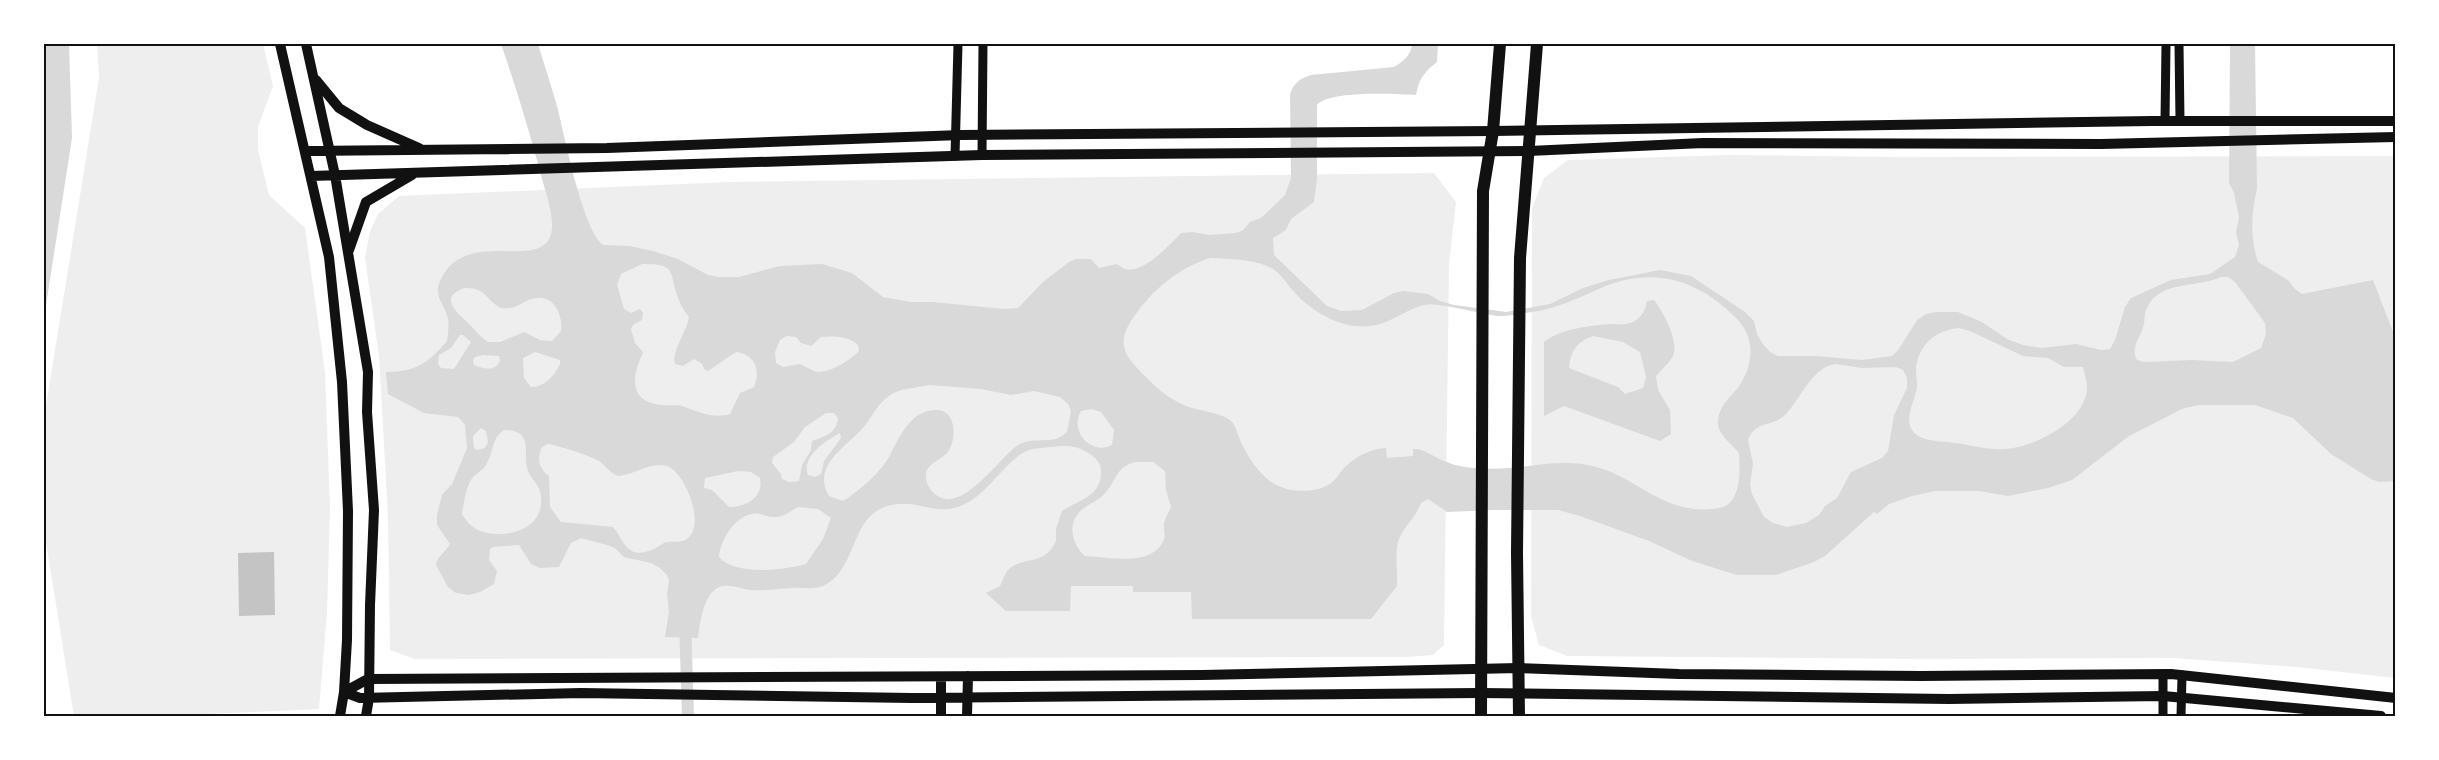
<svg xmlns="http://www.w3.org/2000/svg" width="2439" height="760" viewBox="0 0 2439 760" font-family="'Fira Sans',sans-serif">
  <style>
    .green { fill: #eee }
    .water { fill: #d9d9d9; fill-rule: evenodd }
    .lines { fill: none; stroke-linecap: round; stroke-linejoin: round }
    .canal { stroke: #d9d9d9; stroke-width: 12 }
    .building { fill: #c4c4c4 }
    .tertiary { stroke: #111; stroke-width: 9 }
    .secondary { stroke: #111; stroke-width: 10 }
    .primary { stroke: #111; stroke-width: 12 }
    .neatline { fill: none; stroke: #111; stroke-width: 2 }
  </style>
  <rect width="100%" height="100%" fill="#fff"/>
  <path class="green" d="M97 44H263L273 86 258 127V150L269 195 305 228 325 372 330 508 327 612 319 709 163 716H74L44 530V418L99 78Z
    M1729 155 1894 157 2395 156V678L2297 667 2173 658 1923 659 1567 656 1539 645 1531 616 1532 208 1544 178 1568 160Z
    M1434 173 1456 202 1449 264 1444 645 1433 655 1407 657 415 659 390 650 388 518 379 356 365 258 370 231 378 214 399 196 729 182Z"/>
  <path class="water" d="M44 44H69L72 138 44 318Z
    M501 44H538C544 64 551 85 557 106 564 132 583 234 604 245L629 246 653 251 678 259 708 275 718 277H739L780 266 822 264 852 273 883 297 911 302H933L1004 309 1018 308 1022 304 1043 282 1069 262 1076 259H1091L1099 268 1117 264C1120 266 1122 268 1125 269 1144 274 1169 245 1181 233L1193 232 1209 235 1236 233 1243 230 1250 222 1261 218 1285 195 1291 178 1290 94C1294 83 1299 79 1311 75L1394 67C1404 61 1411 55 1412 44H1438L1437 62C1425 71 1418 80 1416 95 1396 94 1330 90 1317 105V179L1314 202 1291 219 1286 230 1273 238 1274 255 1327 306 1341 311 1362 310 1394 293 1403 291 1428 294 1440 301 1454 305 1506 312 1550 304 1583 288 1609 280 1660 270 1691 276 1745 312 1754 321 1757 334 1763 344 1770 352 1778 356H1816L1862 360 1892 356 1899 349 1917 320 1926 314 1936 312H1958L1982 322 2007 339 2023 345 2042 348 2076 344 2101 350 2110 349 2115 340 2125 307 2131 298 2171 280 2210 274 2235 257 2239 245 2236 232 2239 217 2234 193 2229 183 2230 44H2255L2257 189C2251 214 2250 238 2258 262L2288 280 2295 289 2302 294 2373 280 2395 337V481L2379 482 2371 479 2331 454 2293 418 2255 405H2198L2182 409 2129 436 2072 480 2048 488 2008 496 1979 491H1935L1912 496 1889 504 1877 514 1874 512 1825 556 1814 562 1776 575H1737L1692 561 1649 541 1580 516 1558 510H1494L1447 512 1428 499 1421 503C1415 519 1404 526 1399 539 1394 550 1398 573 1397 586L1371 619H1192L1191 592H1133V586H1071L1070 611H1006L986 593 1000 586C1003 580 1004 574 1009 569 1024 556 1045 566 1056 541V529L1062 511C1078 500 1101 497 1101 472 1101 463 1097 459 1090 454 1077 445 1066 445 1051 447 1044 448 1035 448 1029 450 1004 459 986 501 954 508 930 514 911 496 882 508 850 522 856 571 823 586 813 590 802 587 791 588 778 589 764 591 751 590 741 589 733 585 724 586 704 587 700 623 698 638L665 637 669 612 667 594 669 581 667 575 660 568 651 563 624 557 615 548 607 545 581 538 571 543 559 567 540 568 531 564 519 545 493 547 490 549 489 560 497 571 494 584 480 592 469 595 456 593 448 587 436 565C437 556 446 552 450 544L437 525V515L442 495 452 484 467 448 465 425 458 417 424 413 388 394 386 372C416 372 428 363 447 341 448 334 449 326 448 319 445 304 433 297 440 281 465 223 548 277 552 228 553 211 545 191 541 175 529 130 516 87 501 44ZM1210 258C1229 259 1256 259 1273 269 1281 274 1288 285 1294 292 1312 312 1343 330 1370 326 1391 324 1405 309 1425 305 1438 302 1480 314 1497 316 1508 317 1521 313 1533 312 1558 308 1578 298 1601 288 1654 266 1697 279 1737 319 1757 339 1753 368 1737 389 1728 399 1717 409 1718 424 1719 436 1732 444 1739 453 1740 470 1742 504 1719 508 1663 518 1635 473 1588 465 1551 458 1515 472 1478 468 1469 468 1456 466 1447 462 1437 459 1429 452 1418 449H1413V456L1387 458 1386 448C1372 448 1355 457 1345 467 1340 472 1336 480 1330 484 1317 492 1295 493 1281 487 1262 480 1248 458 1240 440 1237 433 1236 425 1230 420 1219 412 1199 411 1186 406 1170 399 1158 390 1146 377 1121 353 1115 341 1138 311 1156 287 1181 267 1210 258ZM642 264C679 263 668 274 679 300 681 306 685 312 689 317 687 331 671 352 675 364L683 366 694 359 702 364 705 370 708 371 736 352C755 354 761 370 754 387L740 393 730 414C714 419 699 412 685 407 678 404 668 406 661 405 638 403 630 388 638 365 639 360 642 357 643 352L635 343 631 329 633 325 642 320 643 313 640 309 631 313 624 309 617 285 621 274ZM2221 277H2228L2235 282 2265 323 2266 334 2261 348 2233 362 2192 360 2144 362 2137 360C2131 349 2138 341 2142 330 2146 323 2143 315 2147 308 2159 280 2198 288 2221 277ZM464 288C487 287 485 300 501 308 522 310 521 299 537 298 555 296 563 316 561 331L552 341 540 340 524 332 500 342H488C480 337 476 331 470 325 460 314 436 299 464 288ZM1959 328 1970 331 2023 356 2048 358 2064 367H2083C2084 374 2088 382 2087 389 2085 422 2033 448 2004 449 1988 450 1971 445 1955 443 1943 441 1919 442 1912 430 1904 417 1916 399 1917 386 1917 380 1916 374 1916 368 1919 344 1936 330 1959 328ZM460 335H463L471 342 454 369 441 368 438 364 439 355 451 348ZM787 336 796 337 801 343 811 346 821 337C834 336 848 336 858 345L859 351C851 360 825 376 814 371 809 369 805 366 800 364L783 367 776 363 775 352 780 340ZM535 352 560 360V364C554 376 545 387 531 387L524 378 523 358ZM483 355 499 356 500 361C495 372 484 369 474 365L473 361 475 357ZM1835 364 1862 368 1896 367 1903 370 1907 378V388L1894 415 1888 451 1882 458 1851 472 1837 498 1825 506 1819 515 1806 523 1787 527 1773 523 1764 517 1752 494 1750 485 1753 464 1748 440C1756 419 1772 428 1785 415 1800 400 1812 367 1835 364ZM929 385 981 389 1011 395 1034 391 1060 397 1068 404 1071 411 1067 432C1053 446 1036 436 1020 444 1001 453 956 528 929 487 926 482 925 474 927 470 931 462 942 459 948 452 957 439 957 409 935 410 909 411 899 439 889 457 880 473 858 492 843 501L829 496C811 466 846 447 863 428 872 417 877 404 889 396 899 388 917 388 929 385ZM1091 409 1101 412 1114 430 1112 445C1091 456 1069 431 1081 411ZM826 413H834L838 418C836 434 825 436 812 441L811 450 802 465 799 481 789 482 782 479 781 474 772 463 773 457 794 442 805 427ZM481 428 486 431 488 442 485 448 477 450 474 448 473 436ZM504 430C535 430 522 452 528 471 531 478 537 483 540 491 547 521 522 535 496 534 480 533 470 528 462 514 464 503 466 485 473 477 478 472 484 470 487 463 494 451 491 439 504 430ZM840 433 841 438 824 461 821 474 815 477 808 475C801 456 827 440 840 433ZM548 444C557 445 591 456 599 461 606 466 610 473 618 476 634 475 651 461 667 466 686 473 706 526 687 539 680 544 671 540 664 543 656 548 645 555 634 552 623 548 620 534 613 527L561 522 550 507 549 476C538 468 537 458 542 447ZM1134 462H1153L1165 471 1166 490 1171 507C1169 512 1166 516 1165 520 1162 526 1166 533 1164 539 1153 568 1109 557 1085 556 1071 544 1066 521 1084 508 1092 502 1100 500 1106 492 1118 478 1114 470 1134 462ZM738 471 751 472 760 478C764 497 746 507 729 507L712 490 704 488 705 478ZM798 507 818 509 831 518 823 539 806 564C785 570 734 576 719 557 720 541 734 517 752 514 760 512 767 518 776 517 783 517 791 511 798 507Z
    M1654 300C1663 311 1681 344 1672 358 1668 364 1661 370 1656 376L1658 390 1670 410 1671 434 1660 441 1564 406 1544 416V342C1560 329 1592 325 1612 324 1617 324 1622 325 1627 324 1639 321 1645 313 1647 301ZM1593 336 1623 342 1640 352 1646 377 1643 388 1625 394 1618 387 1569 368C1571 351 1576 342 1593 336Z"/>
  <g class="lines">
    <path class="canal" d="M685 621 688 716"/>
  </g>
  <path class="building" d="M274 552 275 615 239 616 238 553Z"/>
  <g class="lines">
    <path class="tertiary" d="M2179 44 2180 121
      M2165 121 2166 44
      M982 155 983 44
      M955 156 958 44
      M2163 716V674
      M2181 716 2182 675"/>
    <path class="secondary" d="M280 44 329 257 342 382 348 511 347 640 344 692 340 716
      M306 44 335 175 368 372 367 412 374 510 370 605 369 698 366 716
      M316 80 339 108 367 125 419 148
      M305 151 607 148 961 135 1493 131 2152 121H2396
      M311 176 982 155 1529 151 1703 143 2101 144 2396 137
      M349 250 366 202 412 175
      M941 677V716
      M344 692 368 679 1202 675 1519 668 1679 674 1921 676 2171 674 2396 698
      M344 692 360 698 581 693 912 698 1480 693 1949 699 2163 696 2381 716
      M967 716 968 676"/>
    <path class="primary" d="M1481 716 1483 191 1493 131 1500 44
      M1519 716 1517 553 1520 258 1537 44"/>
  </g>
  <rect width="2439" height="760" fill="none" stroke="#ffffff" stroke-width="90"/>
  <rect x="45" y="45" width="2349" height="670" class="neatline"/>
</svg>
